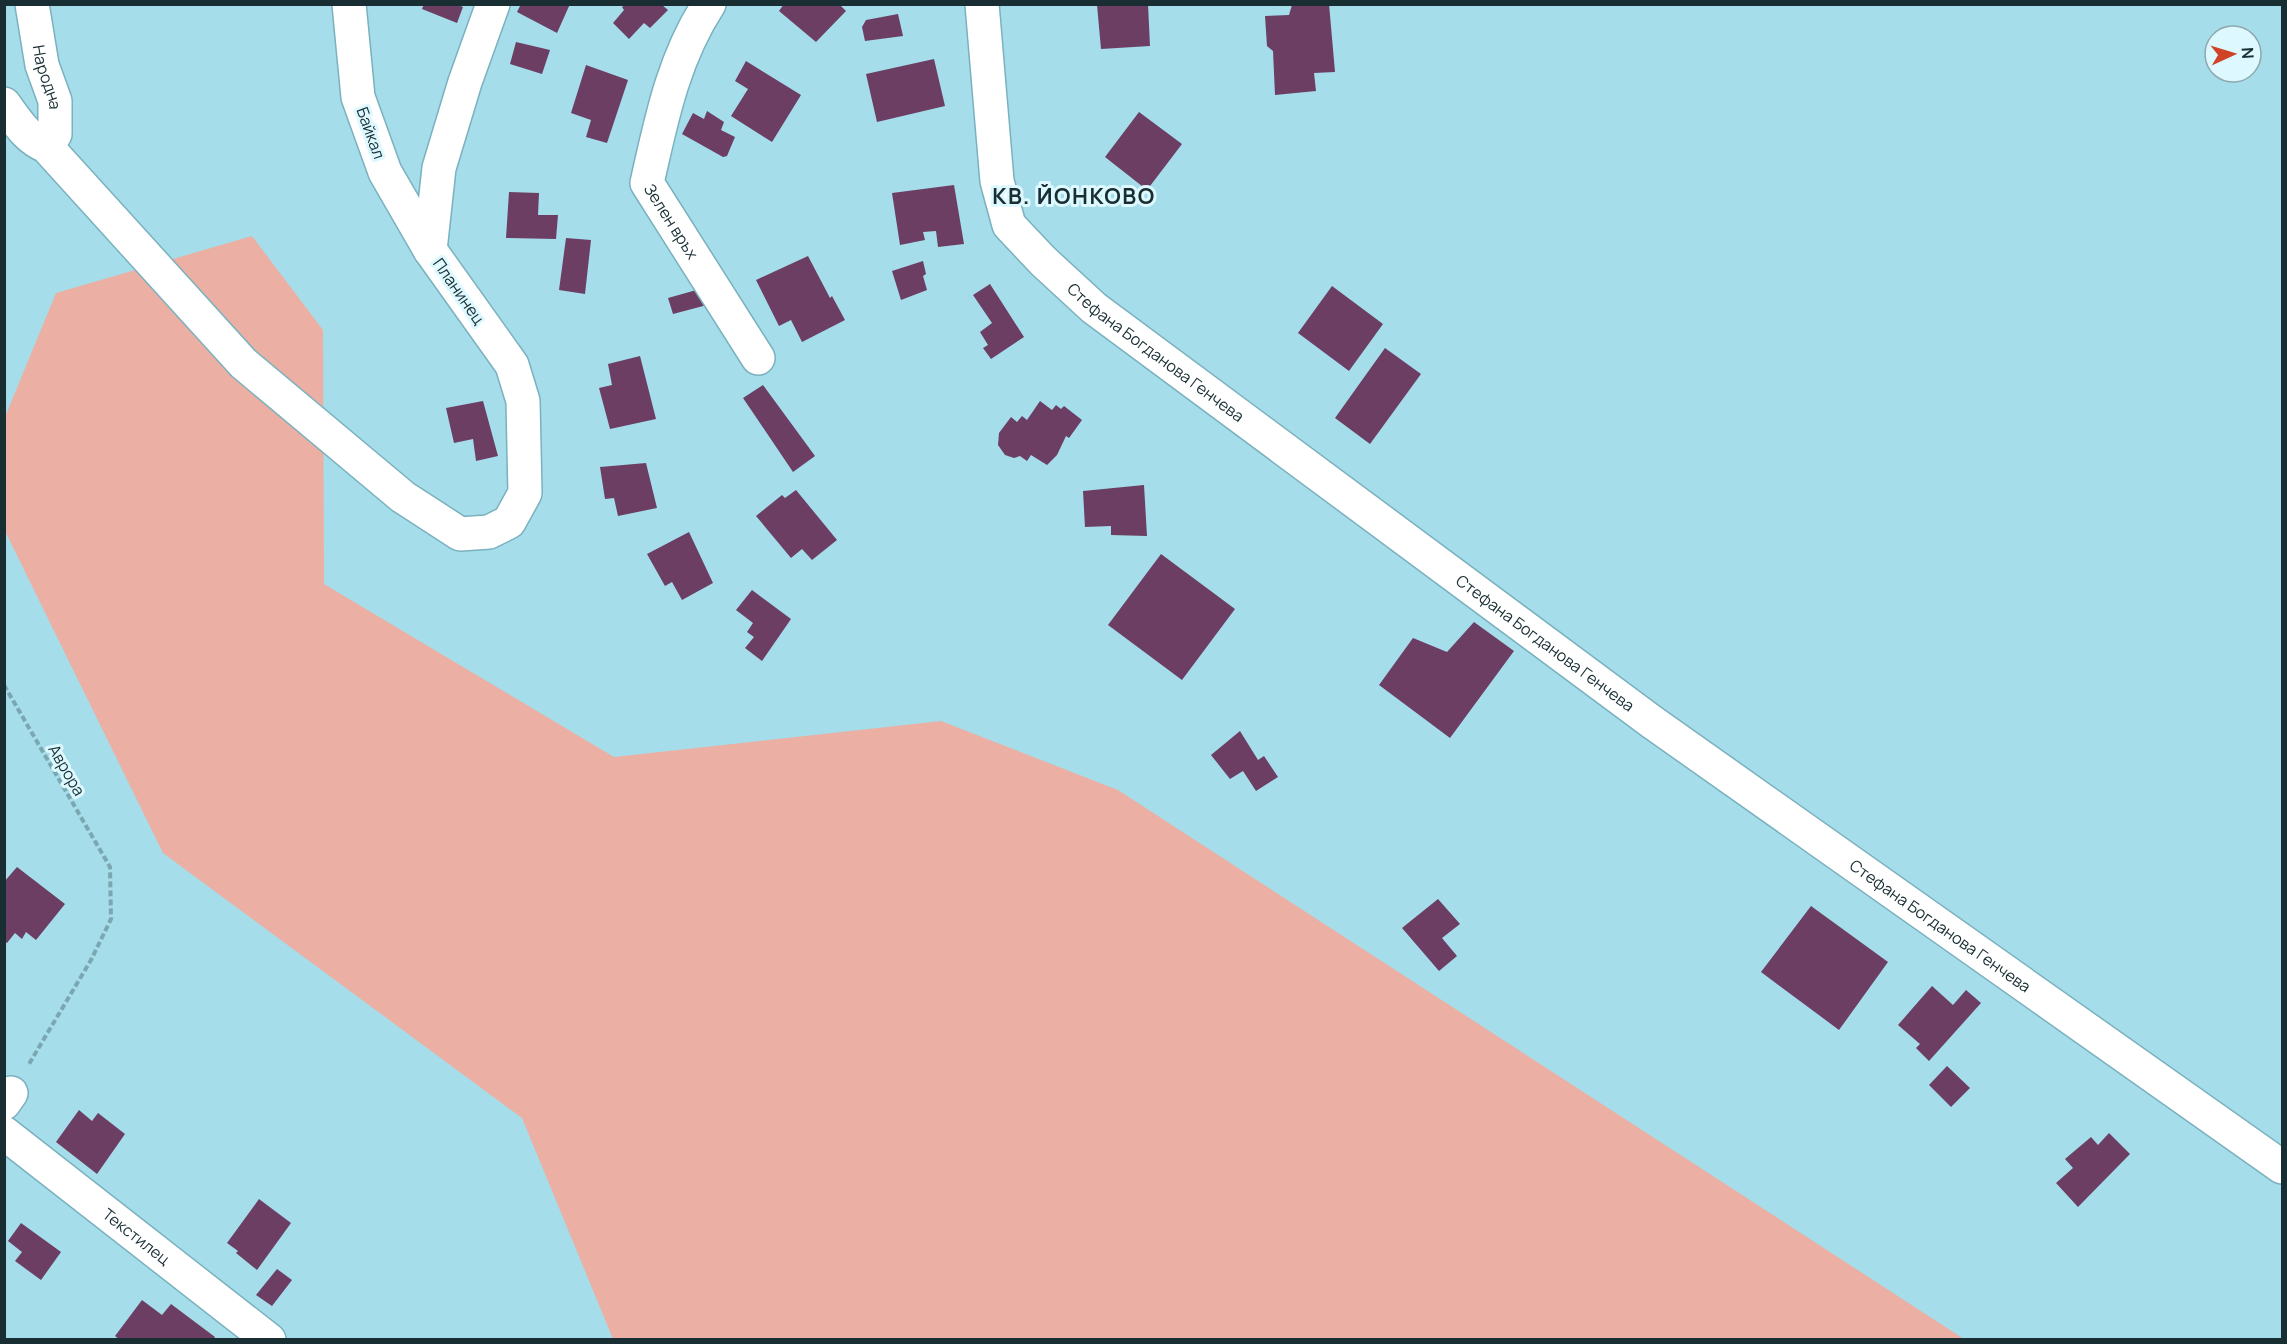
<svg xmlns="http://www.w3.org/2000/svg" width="2287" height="1344" viewBox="0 0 2287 1344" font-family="Manrope,sans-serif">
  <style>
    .green { fill: #ebb0a3 }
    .building { fill: #6c3e64 }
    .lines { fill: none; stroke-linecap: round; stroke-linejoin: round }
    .minor-casing { stroke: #7bb1be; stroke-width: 36 }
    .path { stroke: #7aa7b2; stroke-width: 4; stroke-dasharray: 6 3; stroke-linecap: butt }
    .minor { stroke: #fff; stroke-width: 33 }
    .labels { text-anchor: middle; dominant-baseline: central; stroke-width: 6; stroke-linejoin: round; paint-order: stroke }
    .street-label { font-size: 16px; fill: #182e33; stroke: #ddf9ff }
    .district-label { font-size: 22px; font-weight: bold; letter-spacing: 1.5px; fill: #182e33; stroke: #ddf9ff }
  </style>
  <rect width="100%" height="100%" fill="#a5ddea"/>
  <path class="green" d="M252 236 323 330 324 584 614 757 941 721 1118 790 1964 1339H613L522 1118 163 853 5 531V417L56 293Z"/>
  <path class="building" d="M424 4H456L463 7 457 23 422 9Z
    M521 4H570L557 33 517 12Z
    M784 4H839L846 11 816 42 779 11Z
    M1148 4 1150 46 1101 49 1097 5Z
    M1329 4 1335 72 1314 73 1316 91 1275 95 1273 51 1267 46 1265 16 1289 15 1292 5Z
    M625 5H662L668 10 650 28 644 23 629 39 613 23 624 10 622 7Z
    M898 14 903 36 865 41 862 27 866 20Z
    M516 42 550 50 542 74 510 64Z
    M934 59 945 106 877 122 866 74Z
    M746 61 801 95 772 142 731 116 748 89 735 81Z
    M586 65 628 80 607 143 586 137 591 120 571 113Z
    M707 111 724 122 721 130 735 137 727 156 723 157 682 134 693 113 704 119Z
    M1139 112 1182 144 1147 190 1105 157Z
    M954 185 964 244 938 247 936 231 923 232 925 240 900 245 892 193Z
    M509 192 539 193 538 215H558L556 239 506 238Z
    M566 238 591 240 585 294 559 290Z
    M808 256 830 298 832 296 845 320 802 342 791 320 779 326 756 280Z
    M923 261 926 274 923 276 927 290 901 300 892 271Z
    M990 284 1024 337 991 359 983 348 988 345 980 332 992 323 973 295Z
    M1332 286 1383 324 1349 371 1298 333Z
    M700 289 707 305 673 314 668 298Z
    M1385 348 1421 374 1370 444 1335 418Z
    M640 356 656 419 610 429 599 388 612 385 608 364Z
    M763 385 815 456 793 472 743 398Z
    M483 401 498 456 476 461 473 439 454 443 446 408Z
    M1040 401 1052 410 1056 405 1061 409 1064 406 1082 420 1069 438 1066 436 1057 455 1047 465 1031 455 1027 461 1020 456 1014 458 1005 455 998 445 999 433 1011 417 1017 422 1022 416 1027 420Z
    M646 463 657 508 618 516 614 498 605 499 600 467Z
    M1144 485 1147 536 1111 535V526L1085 527 1083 491Z
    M796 490 837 540 812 560 802 549 791 558 756 516 782 495 785 498Z
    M689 532 713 583 682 600 672 582 665 586 647 554Z
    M1161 554 1235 609 1182 680 1108 625Z
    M752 590 791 619 762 661 745 648 754 637 747 632 753 623 736 610Z
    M1474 622 1514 651 1450 738 1379 685 1413 638 1447 652Z
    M1240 731 1258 760 1264 756 1278 777 1256 791 1243 771 1230 779 1211 755Z
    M17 867 65 904 36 940 26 932 22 939 15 933 7 943 4 941V882Z
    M1438 899 1460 924 1442 938 1457 956 1439 971 1402 928Z
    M1811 906 1888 962 1839 1030 1761 972Z
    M1932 986 1953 1005 1966 990 1981 1003 1929 1061 1916 1048 1920 1044 1898 1025Z
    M1947 1066 1970 1088 1951 1107 1929 1085Z
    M79 1110 92 1121 98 1113 125 1134 97 1174 56 1142Z
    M2109 1133 2130 1154 2078 1207 2056 1183 2073 1168 2065 1159 2091 1137 2098 1145Z
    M259 1199 291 1223 257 1270 236 1253 238 1251 227 1243Z
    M21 1223 61 1252 41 1280 15 1261 22 1252 8 1241Z
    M277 1269 292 1280 272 1306 256 1295Z
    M142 1300 162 1315 171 1304 215 1337 213 1340H120L115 1336Z"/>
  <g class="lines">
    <g class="minor-casing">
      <g id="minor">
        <path id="s1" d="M32 4 42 65 55 101V134L46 146"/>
        <path id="s2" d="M709 4C673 59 661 121 647 183L758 358"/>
        <path id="s3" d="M982 4 997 181 1009 225 1043 261 1094 308 1652 722 2282 1167"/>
        <path d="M4 104C16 120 27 139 46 146L243 363 403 497 460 534 489 532 509 522 525 493 523 401 512 365 430 250 385 172 358 97 349 4"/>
        <path d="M430 250 439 168 465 82 493 4"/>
        <path d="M4 1103 11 1093"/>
        <path id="s4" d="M4 1133 269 1340"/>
      </g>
    </g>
    <path class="path" d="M4 685 110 867 111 919 91 960 29 1064"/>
    <use href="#minor" class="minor"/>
  </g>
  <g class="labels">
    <g class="street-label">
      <text stroke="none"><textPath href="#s1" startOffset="75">Народна</textPath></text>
      <text transform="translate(371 133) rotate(70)">Байкал</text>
      <text stroke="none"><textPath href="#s2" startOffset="236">Зелен връх</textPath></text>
      <text transform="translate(459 291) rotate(55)">Планинец</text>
      <text stroke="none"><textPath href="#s3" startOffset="418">Стефана Богданова Генчева</textPath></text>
      <text stroke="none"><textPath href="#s3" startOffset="904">Стефана Богданова Генчева</textPath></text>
      <text transform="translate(67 770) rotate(60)">Аврора</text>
      <text stroke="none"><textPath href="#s3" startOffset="1390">Стефана Богданова Генчева</textPath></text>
      <text stroke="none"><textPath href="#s4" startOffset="168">Текстилец</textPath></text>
    </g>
    <g class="district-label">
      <text x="1074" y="196">КВ. ЙОНКОВО</text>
    </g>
  </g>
  <rect width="2287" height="1344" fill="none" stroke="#182e33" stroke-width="12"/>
  <g transform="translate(2233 54) rotate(86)"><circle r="28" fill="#ddf9ff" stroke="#8ea8ad" stroke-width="1.5"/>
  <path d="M0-4.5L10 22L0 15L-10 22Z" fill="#cf4427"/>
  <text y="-9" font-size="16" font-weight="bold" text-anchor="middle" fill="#182e33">N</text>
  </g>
</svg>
